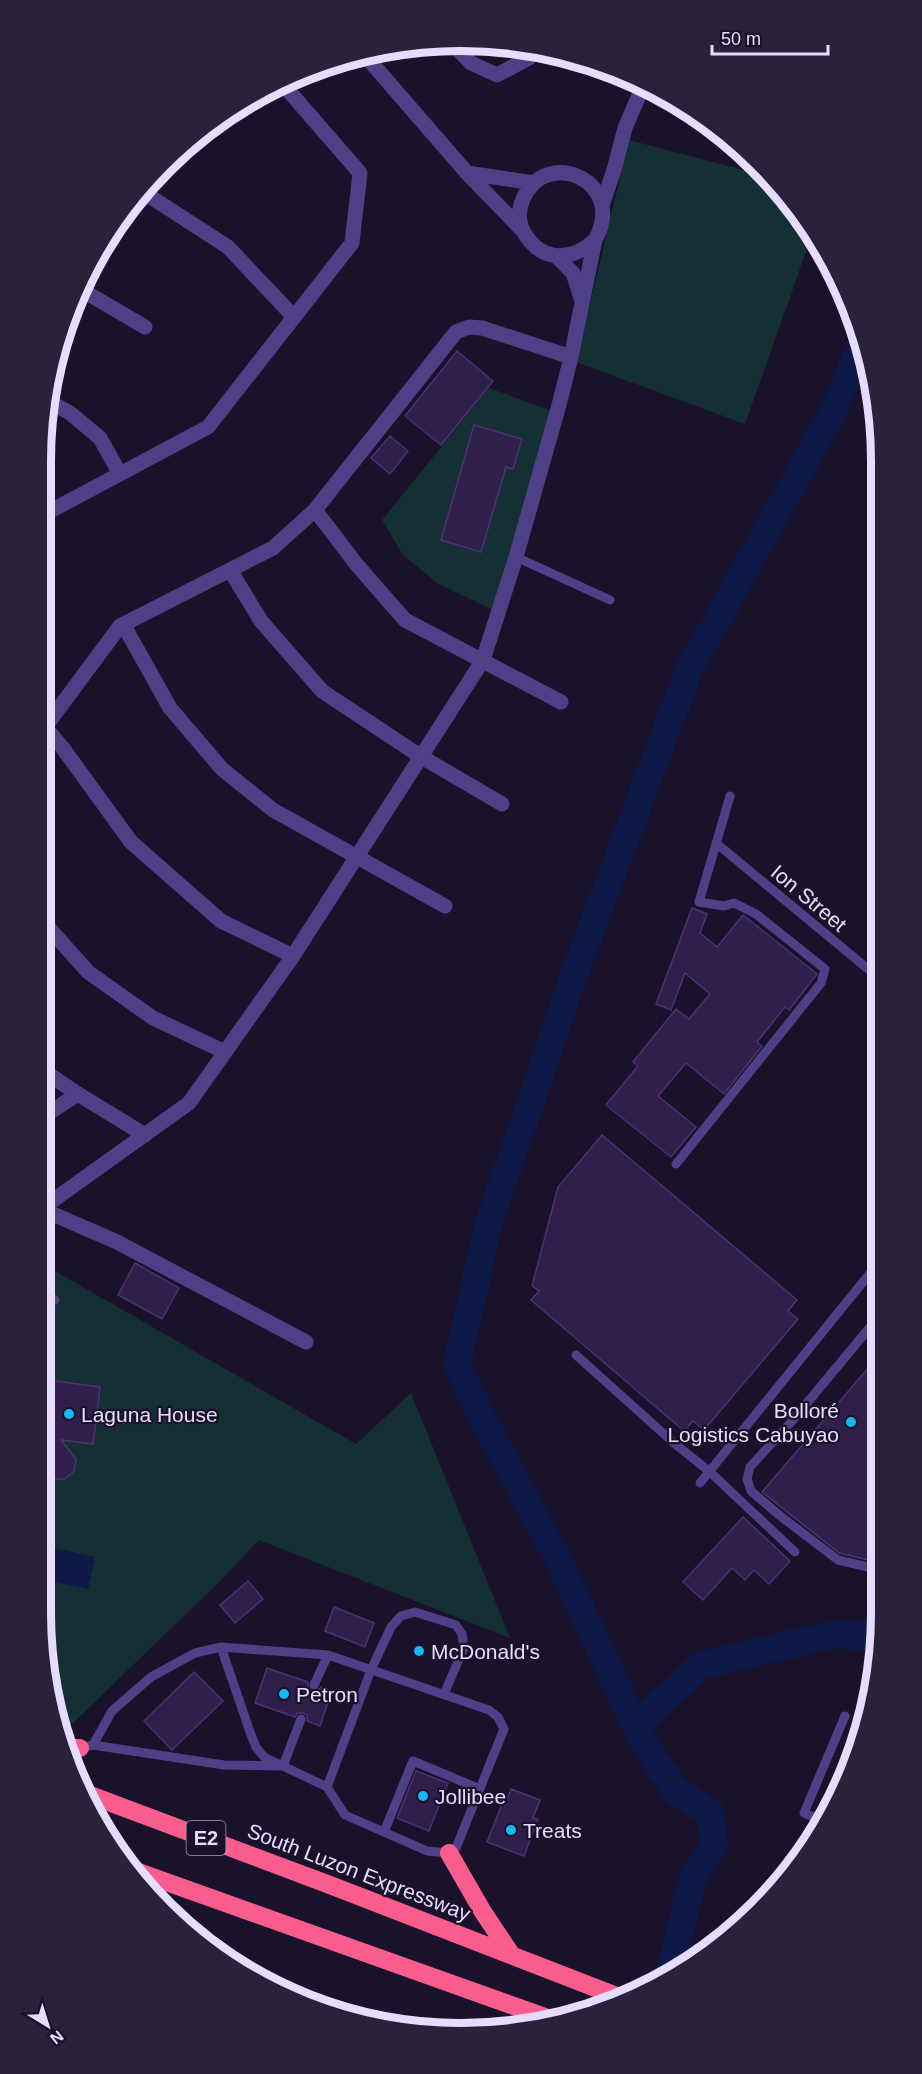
<svg xmlns="http://www.w3.org/2000/svg" width="922" height="2074" viewBox="0 0 922 2074" font-family="Helvetica,sans-serif">
  <style>
    .green { fill: #153034 }
    .water { fill: #0d1947 }
    .lines { fill: none; stroke-linecap: round; stroke-linejoin: round }
    .river { stroke: #0d1947; stroke-width: 28 }
    .building { fill: #2f1f4a; stroke: #4a3275; stroke-width: 1.5 }
    .lane { stroke: #4e3f87; stroke-width: 9 }
    .street { stroke: #4e3f87; stroke-width: 15 }
    .highway { stroke: #f85d8e; stroke-width: 18 }
    .poi-dot { fill: #11b9f5; stroke: #1a122a; stroke-width: 2 }
    .labels { text-anchor: middle; dominant-baseline: central; stroke-width: 4.5; stroke-linejoin: round; paint-order: stroke }
    .shield { fill: #1a122a; stroke: #a99fbe; stroke-width: 1.5 }
    .shield-label { font-size: 20px; font-weight: bold; fill: #e6dcfe }
    .street-label { font-size: 21px; fill: #e6dcfe; stroke: #1a122a }
    .poi-label { font-size: 21px; fill: #e6dcfe; stroke: #1a122a; text-anchor: start }
    .rim { fill: none; stroke: #e6dcfe; stroke-width: 8 }
  </style>
  <rect width="100%" height="100%" fill="#1a122a"/>
  <path class="green" d="M629 140 762 175 794 205 812 235 745 424 576 362Z
    M489 388 552 411 495 611 437 583 403 555 382 520Z
    M41 1263 356 1444 411 1393 510 1638 259 1540 217 1584 69 1727 59 1723 41 1613Z
    M303 1991 411 2029 379 2025 301 1996Z"/>
  <path class="water" d="M41 1545 95 1557 88 1589 41 1579Z"/>
  <g class="lines">
    <path class="river" d="M635 1725 702 1665 835 1634 877 1638
      M668 1979 692 1880 714 1845 710 1812 676 1791 653 1757 635 1725 558 1559 488 1429 457 1365 488 1226 574 975 689 670 834 410 861 345"/>
  </g>
  <path class="building" d="M457 351 493 381 441 445 405 416Z
    M474 425 522 439 513 469 506 467 481 552 441 540Z
    M390 436 408 451 390 474 371 458Z
    M692 908 707 914 700 933 717 947 743 915 817 974 789 1010 785 1007 757 1042 762 1046 724 1094 686 1063 658 1096 696 1127 671 1157 606 1105 638 1066 633 1062 676 1009 689 1019 710 994 685 973 671 1010 656 1004Z
    M602 1135 797 1300 788 1311 798 1319 704 1430 693 1421 684 1431 531 1300 539 1291 532 1286 558 1187Z
    M135 1263 179 1288 162 1319 118 1295Z
    M881 1353V1563L839 1553 762 1492Z
    M40 1379 100 1387 93 1444 61 1440 76 1459 74 1471 65 1479H52L44 1469 45 1461 40 1460Z
    M743 1517 790 1561 769 1584 754 1570 745 1580 732 1568 703 1600 683 1582Z
    M248 1581 263 1599 235 1623 220 1605Z
    M334 1607 374 1623 365 1647 325 1631Z
    M267 1668 308 1682V1688L312 1691H317L321 1687 332 1691 320 1726 307 1721V1715L303 1713H297L295 1717 255 1703Z
    M194 1672 223 1701 172 1750 144 1721Z
    M416 1771 448 1783 429 1831 397 1818Z
    M511 1789 540 1800 533 1818 538 1819 524 1856 487 1842 502 1804 505 1805Z"/>
  <g class="lines">
    <path class="lane" d="M516 557 610 600
      M716 843 880 979
      M676 1164 821 983 825 969 756 914 734 903 724 906 699 902 730 796
      M41 1292 55 1300
      M881 1314 792 1421 750 1467 747 1479 751 1491 779 1515 838 1560 881 1570
      M576 1355 674 1443 710 1472 795 1552
      M700 1483 880 1261
      M221 1647 250 1732 256 1747 264 1757 327 1787 345 1815 427 1851 449 1853 456 1848 504 1729 498 1717 489 1710 328 1655
      M93 1745 224 1765 283 1766 301 1719
      M80 1748 93 1745 112 1711 151 1677 195 1653 221 1647 328 1655 314 1685
      M327 1787 371 1670 391 1627 401 1616 415 1612 456 1625 462 1634 464 1648 444 1694
      M826 1822 804 1813 845 1716
      M384 1832 413 1761 480 1789"/>
    <path class="street" d="M451 42 471 63 497 75 529 58 536 49
      M363 53 467 173 522 230
      M467 173 534 183
      M140 190 228 247 294 317
      M602 205 614 170 625 128 643 86
      M556 256 573 273 581 298
      M80 289 145 327
      M50 402 70 413 100 438 120 474
      M315 510 357 565 405 620 561 702
      M41 516 208 427 352 243 360 173 281 82
      M230 570 261 621 322 691 420 756 502 804
      M123 624 170 708 222 769 273 810 445 906
      M45 727 120 626 273 548 315 510 456 332 469 327 482 328 571 357
      M41 735 45 727 62 747 131 842 221 921 293 956
      M41 919 88 972 153 1018 225 1052
      M41 1069 78 1094 145 1135
      M41 1118 78 1094
      M41 1209 189 1103 293 956 483 660 516 557 559 405 571 357 595 240C628 182 546 145 523 199 518 210 518 224 525 234 543 263 572 261 595 240
      M41 1209 115 1241 306 1342"/>
    <path class="highway" d="M63 1748H80
      M82 1792 330 1885 619 1997
      M449 1853 483 1912 511 1954
      M130 1869 556 2021"/>
  </g>
  <g class="poi-dot">
    <circle cx="69" cy="1414" r="6"/>
    <circle cx="851" cy="1422" r="6"/>
    <circle cx="419" cy="1651" r="6"/>
    <circle cx="284" cy="1694" r="6"/>
    <circle cx="423" cy="1796" r="6"/>
    <circle cx="511" cy="1830" r="6"/>
  </g>
  <g class="labels">
    <rect class="shield" x="186.5" y="1821" width="39" height="34" rx="4.5"/>
    <g class="shield-label">
      <text x="206" y="1838">E2</text>
    </g>
    <g class="street-label">
      <text transform="translate(809 898) rotate(40)">Ion Street</text>
      <text transform="translate(359 1872) rotate(21)">South Luzon Expressway</text>
    </g>
    <g class="poi-label">
      <text x="839" y="1410" text-anchor="end">Bolloré<tspan x="839" dy="24">Logistics Cabuyao</tspan></text>
      <text x="81" y="1414">Laguna House</text>
      <text x="431" y="1651">McDonald's</text>
      <text x="296" y="1694">Petron</text>
      <text x="435" y="1796">Jollibee</text>
      <text x="523" y="1830">Treats</text>
    </g>
  </g>
  <path d="M0 0H922V2074H0ZM461 51H461A410 410 0 0 1 871 461V1613A410 410 0 0 1 461 2023H461A410 410 0 0 1 51 1613V461A410 410 0 0 1 461 51Z" fill="#2a223b" fill-rule="evenodd"/>
  <path class="rim" d="M461 51H461A410 410 0 0 1 871 461V1613A410 410 0 0 1 461 2023H461A410 410 0 0 1 51 1613V461A410 410 0 0 1 461 51Z"/>
  <g transform="translate(48 2026) rotate(142)" stroke="#1a122a" stroke-width="4.5" paint-order="stroke">
  <path d="M0-4.5L10 22L0 15L-10 22Z" fill="#e6dcfe"/>
  <text y="-9" font-size="16" font-weight="bold" text-anchor="middle" fill="#e6dcfe">N</text>
  </g>
  <path d="M712 45v9h116v-9" fill="none" stroke="#e6dcfe" stroke-width="3"/>
  <text x="721" y="45" font-size="18" fill="#e6dcfe" stroke="#1a122a" stroke-width="4.5" paint-order="stroke">50 m</text>
</svg>
